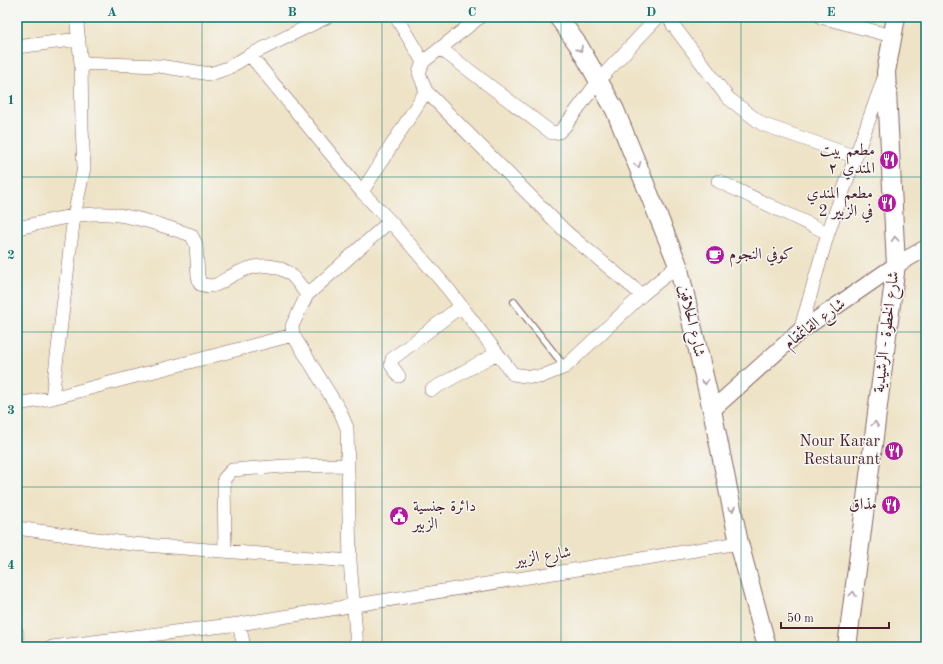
<svg xmlns="http://www.w3.org/2000/svg" width="943" height="664" viewBox="0 0 943 664" font-family="'Old Standard TT',Amiri,serif">
  <style>
    .lines { fill: none; stroke-linecap: round; stroke-linejoin: round }
    .service-casing { stroke: #836461; stroke-width: 8 }
    .minor-casing { stroke: #836461; stroke-width: 14 }
    .tertiary-casing { stroke: #836461; stroke-width: 18 }
    .secondary-casing { stroke: #836461; stroke-width: 20 }
    .service { stroke: #fff; stroke-width: 6 }
    .minor { stroke: #fff; stroke-width: 13 }
    .tertiary { stroke: #fff; stroke-width: 16 }
    .secondary { stroke: #fff; stroke-width: 18 }
    .oneway { stroke: #ae9aa0 }
    .grid { fill: none; stroke: #0f766e; stroke-width: 1; stroke-opacity: 0.55 }
    .labels { text-anchor: middle; dominant-baseline: central; stroke-width: 3; stroke-linejoin: round; paint-order: stroke }
    .poi-label { font-size: 16px; fill: #4a1f2b; stroke: #f6f6f2; text-anchor: end }
    .street-label { font-size: 16px; fill: #4a1f2b; stroke: #f6f6f2 }
    .neatline { fill: none; stroke: #0f766e; stroke-width: 1.5 }
    .grid-label { font-size: 13px; text-anchor: middle; font-weight: bold; fill: #0f766e }
  </style>
  <rect width="100%" height="100%" fill="#f6f6f2"/>
  <filter id="ink" filterUnits="userSpaceOnUse"><feTurbulence type="fractalNoise" baseFrequency=".025" numOctaves="2"/><feDisplacementMap in="SourceGraphic" scale="8" xChannelSelector="R" yChannelSelector="G"/><feConvolveMatrix kernelMatrix="1 2 1 2 8 2 1 2 1" color-interpolation-filters="sRGB"/></filter>
  <filter id="wash" filterUnits="userSpaceOnUse"><feTurbulence type="fractalNoise" baseFrequency=".012" numOctaves="4" result="noise"/><feDisplacementMap in="SourceGraphic" scale="16" xChannelSelector="R" yChannelSelector="G"/><feGaussianBlur stdDeviation="0.9" result="paint"/><feColorMatrix in="noise" values="0 0 0 0 0 0 0 0 0 0 0 0 0 0 0 0 0 1.4 0 .05"/><feComposite in="paint" operator="in"/></filter>
  <g filter="url(#wash)">
    <rect width="100%" height="100%" fill="#eee3c6"/>
  </g>
  <g filter="url(#ink)">
    <g class="lines">
      <g class="service-casing">
        <path id="service" d="M514 302 565 367"/>
      </g>
      <g class="minor-casing">
        <path id="minor" d="M396 17 423 62
          M480 17 423 62 419 73 426 91 566 232 642 295
          M669 17 673 25 728 98 762 124 856 157
          M821 17 892 36
          M17 47 79 39
          M441 49 552 133 559 132 565 126 599 80 658 17
          M250 55 362 192 390 221 449 290 513 374 525 376 540 377 565 367 642 295 678 265
          M81 63 159 66 210 74 228 68 250 55 327 17
          M718 181 828 233
          M362 192 426 91
          M17 228C46 222 78 212 108 214 136 216 164 226 191 235L196 244 198 276 200 284C215 289 219 283 231 276 249 266 269 261 287 272 295 276 302 288 307 295
          M800 331 828 233 884 78
          M399 376 391 365 392 359 461 306
          M431 390 497 353
          M52 398 74 216 84 168 82 128 81 63 77 25 80 17
          M17 404 52 398 293 335
          M17 528 132 544 350 561
          M225 551 224 479 232 470 285 466 348 465
          M239 624 244 647
          M17 633V647
          M52 647 239 624 739 543
          M357 647 350 561 347 428 340 411 293 335 292 326 307 295 390 221"/>
      </g>
      <g class="tertiary-casing">
        <path id="tertiary" d="M712 410 800 331 896 265 926 248"/>
      </g>
      <g class="secondary-casing">
        <path id="secondary" d="M558 17 579 46 615 110 678 265 712 410 739 543 767 647
          M847 647 896 265 886 72 896 17"/>
      </g>
      <use href="#service" class="service"/>
      <use href="#minor" class="minor"/>
      <use href="#tertiary" class="tertiary"/>
      <use href="#secondary" class="secondary"/>
    </g>
    <defs><path id="oneway-chevron" d="M-2-3.5L2.5 0L-2 3.5" fill="none" stroke-width="1.6" stroke-linecap="round" stroke-linejoin="round"/></defs>
    <g class="oneway">
      <use href="#oneway-chevron" transform="translate(580 49) rotate(58)"/>
      <use href="#oneway-chevron" transform="translate(638 165) rotate(68)"/>
      <use href="#oneway-chevron" transform="translate(895 239) rotate(-93)"/>
      <use href="#oneway-chevron" transform="translate(705 382) rotate(77)"/>
      <use href="#oneway-chevron" transform="translate(875 424) rotate(-83)"/>
      <use href="#oneway-chevron" transform="translate(732 509) rotate(78)"/>
      <use href="#oneway-chevron" transform="translate(853 594) rotate(-83)"/>
    </g>
  </g>
  <path class="grid" d="M202 17V647M382 17V647M561 17V647M741 17V647M17 177H926M17 332H926M17 487H926"/>
  <defs>
    <g id="restaurant-disc" transform="scale(1)"><circle r="9.5" fill="#b5179e" stroke="#f6f6f2"/><path d="M-5-6h1v4h1v-4h1v4h1v-4h1v5L-1.5 .5V6h-2V.5L-5-1ZM5-6V6H3V1.5H1.5Q1.5-4 5-6Z" fill="#fff"/></g>
    <g id="cafe-disc" transform="scale(1)"><circle r="9.5" fill="#b5179e" stroke="#f6f6f2"/><path d="M-5.5-4.5H6V0H3Q3 3.5 0 3.5H-2.5Q-5.5 3.5-5.5 0ZM3-3.2v2h1.7v-2ZM-6 4.5H4V6H-6Z" fill="#fff"/></g>
    <g id="civic-disc" transform="scale(1)"><circle r="9.5" fill="#b5179e" stroke="#f6f6f2"/><path d="M-.6-6.5H3V-4.5H.6V-3L4-1V1h2V6H-6V1h2V-1L-.6-3ZM-1.2 2.5V6h2.4V2.5Z" fill="#fff"/></g>
  </defs>
  <g fill-rule="evenodd">
    <use href="#restaurant-disc" x="889" y="160"/>
    <use href="#restaurant-disc" x="887" y="203"/>
    <use href="#cafe-disc" x="715" y="255"/>
    <use href="#restaurant-disc" x="894" y="451"/>
    <use href="#restaurant-disc" x="891" y="505"/>
    <use href="#civic-disc" x="399" y="516"/>
  </g>
  <g class="labels">
    <g class="poi-label">
      <text x="875" y="151">مطعم بيت<tspan x="875" dy="18">المندي ٢</tspan></text>
      <text x="873" y="194">مطعم المندي<tspan x="873" dy="18">2 في الزبير</tspan></text>
      <text x="729" y="255" text-anchor="start">كوفي النجوم</text>
      <text x="880" y="442">Nour Karar<tspan x="880" dy="18">Restaurant</tspan></text>
      <text x="877" y="505">مذاق</text>
      <text x="413" y="507" text-anchor="start">دائرة جنسية<tspan x="413" dy="18">الزبير</tspan></text>
    </g>
    <g class="street-label">
      <text transform="translate(691 321) rotate(77)">شارع الحلاقين</text>
      <text transform="translate(815 324) rotate(-37)">شارع القائمقام</text>
      <text transform="translate(887 332) rotate(-83)">شارع الخطوة - الرشيدية</text>
      <text transform="translate(543 557) rotate(-9)">شارع الزبير</text>
    </g>
  </g>
  <rect width="943" height="664" fill="none" stroke="#f6f6f2" stroke-width="44"/>
  <path d="M781 622v6h108v-6" fill="none" stroke="#4a1f2b" stroke-width="2"/>
  <text x="787" y="622" font-size="12" fill="#4a1f2b" stroke="#f6f6f2" stroke-width="3" paint-order="stroke">50 m</text>
  <rect x="22" y="22" width="899" height="620" class="neatline"/>
  <g class="grid-label">
    <text x="112" y="16">A</text>
    <text x="292" y="16">B</text>
    <text x="472" y="16">C</text>
    <text x="651" y="16">D</text>
    <text x="831" y="16">E</text>
    <text x="11" y="104">1</text>
    <text x="11" y="259">2</text>
    <text x="11" y="414">3</text>
    <text x="11" y="569">4</text>
  </g>
</svg>
